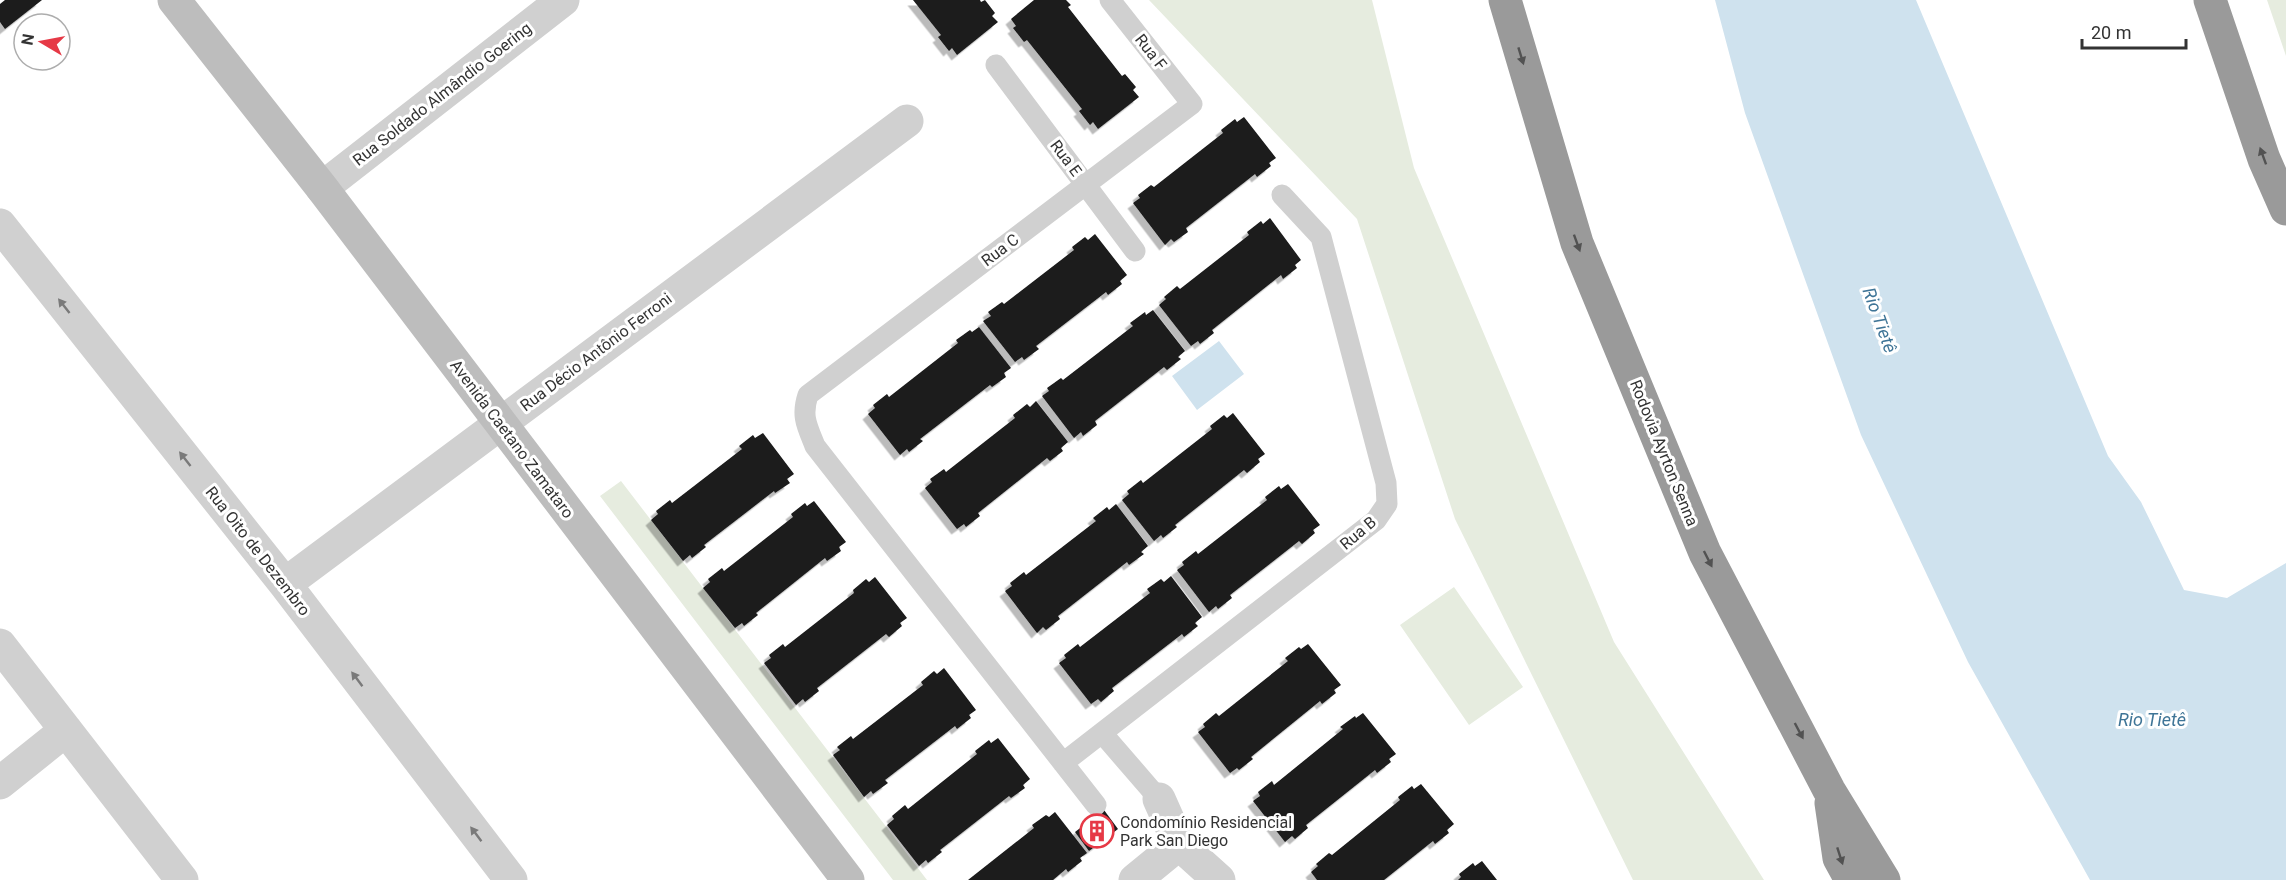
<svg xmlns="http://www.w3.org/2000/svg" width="2286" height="880" viewBox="0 0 2286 880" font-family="Roboto,sans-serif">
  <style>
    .green { fill: #e6ecdf }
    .water { fill: #cfe2ee }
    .building { fill: #1a1a1a; filter: url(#shadow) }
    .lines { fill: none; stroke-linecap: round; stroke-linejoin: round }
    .lane { stroke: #d0d0d0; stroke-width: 21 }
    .street { stroke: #d0d0d0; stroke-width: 33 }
    .secondary { stroke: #bdbdbd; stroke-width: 33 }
    .highway { stroke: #9a9a9a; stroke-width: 33 }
    .oneway { fill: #525252 }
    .oneway2 { fill: #7a7a7a }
    .labels { text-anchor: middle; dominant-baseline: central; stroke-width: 6; stroke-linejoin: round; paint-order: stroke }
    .street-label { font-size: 16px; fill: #333; stroke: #fff }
    .poi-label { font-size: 16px; fill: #333; stroke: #fff; text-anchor: start }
    .water-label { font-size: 18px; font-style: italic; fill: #3f7597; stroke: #fff }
  </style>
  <defs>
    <filter id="shadow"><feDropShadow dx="-5.5" dy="5.5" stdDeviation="0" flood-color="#0004"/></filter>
  </defs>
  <rect width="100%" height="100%" fill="#fff"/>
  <path class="green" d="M1149 0H1372L1414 168 1614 642 1764 880H1633L1455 519 1357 219Z
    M2267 0H2286V56Z
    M621 481 927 880H893L600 496Z
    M1454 587 1523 687 1469 725 1400 625Z"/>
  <path class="water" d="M1715 0H1916L2108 456 2141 502 2184 590 2227 598 2286 563V880H2090L1968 662 1861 435 1745 113Z
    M1219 341 1244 374 1197 410 1172 376Z"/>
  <path class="building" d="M5 0H42L5 29 0 22V4Z
    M913 0H980L981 2 985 0 995 13 992 16 998 22 957 55 952 48 949 51 938 37 941 35Z
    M1034 0H1066L1071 5 1068 7 1122 76 1125 74 1136 87 1133 90 1139 97 1098 129 1093 122 1090 125 1079 111 1082 109 1027 40 1024 42 1013 28 1016 26 1011 19Z
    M1244 117 1276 158 1269 163 1271 166 1257 177 1255 174 1186 228 1188 232 1174 242 1171 239 1165 245 1133 203 1140 198 1138 195 1151 185 1154 187 1223 133 1221 130 1235 119 1237 122Z
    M1270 218 1301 260 1295 265 1297 268 1283 279 1281 275 1212 330 1214 333 1200 344 1198 341 1191 346 1159 305 1166 299 1164 297 1177 286 1180 289 1249 235 1247 232 1261 221 1263 224Z
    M1095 234 1127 275 1120 281 1122 284 1108 295 1106 292 1036 346 1039 349 1024 360 1022 357 1015 362 983 321 991 316 988 312 1002 302 1004 304 1074 250 1072 247 1085 237 1088 240Z
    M1153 310 1185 351 1178 357 1181 359 1167 370 1164 367 1095 421 1097 425 1083 436 1081 432 1074 438 1042 396 1049 391 1047 388 1061 378 1063 380 1133 326 1130 323 1145 312 1146 315Z
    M979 327 1011 368 1004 373 1006 377 992 387 990 385 920 439 923 441 909 452 907 449 900 455 868 414 875 408 873 405 887 394 889 397 958 343 956 340 970 330 972 332Z
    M1036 401 1068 442 1061 448 1063 451 1050 461 1047 458 978 513 980 516 966 527 964 524 957 529 925 488 932 482 930 479 944 469 946 472 1015 418 1013 415 1027 404 1030 407Z
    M1233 413 1265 454 1258 459 1260 462 1247 473 1244 470 1175 525 1177 527 1163 538 1161 535 1154 541 1122 500 1129 494 1127 491 1141 480 1143 483 1212 429 1210 426 1224 415 1227 418Z
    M763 433 794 474 787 479 790 483 775 493 774 491 704 545 706 547 692 558 690 555 683 561 651 520 658 514 656 511 670 500 672 503 742 449 739 446 753 435 755 438Z
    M1288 484 1320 525 1313 530 1315 533 1302 544 1299 541 1230 595 1232 598 1218 609 1216 606 1209 612 1177 570 1184 565 1182 562 1196 551 1198 554 1267 500 1265 497 1279 486 1281 489Z
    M814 501 846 542 839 547 841 551 827 561 825 558 756 613 758 615 744 626 742 623 735 628 703 588 710 582 708 579 722 568 724 571 793 517 791 514 805 503 807 506Z
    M1116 504 1148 546 1141 552 1144 554 1129 565 1127 562 1058 616 1060 619 1046 630 1043 627 1037 633 1005 591 1012 586 1010 583 1024 572 1026 575 1096 521 1093 518 1107 507 1109 510Z
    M1171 576 1202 617 1195 623 1198 626 1184 637 1182 634 1112 688 1114 691 1101 702 1098 699 1091 704 1059 663 1066 658 1064 655 1078 644 1080 647 1150 593 1147 589 1161 579 1164 582Z
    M875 577 907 618 900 623 902 626 889 637 886 634 817 688 819 691 805 702 803 699 796 705 764 663 771 658 769 655 783 644 785 647 854 593 853 590 866 579 869 582Z
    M1308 644 1341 685 1334 690 1336 693 1322 704 1320 701 1251 757 1253 759 1239 770 1237 768 1230 773 1198 732 1205 727 1203 724 1216 713 1219 716 1288 661 1285 658 1299 647 1301 649Z
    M944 668 976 710 969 715 971 718 957 729 955 726 885 780 888 783 873 794 871 791 864 797 833 755 840 750 837 747 851 736 853 739 923 685 921 682 934 671 937 674Z
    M1363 713 1396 754 1389 759 1391 762 1377 773 1375 770 1306 825 1308 828 1295 839 1292 836 1285 842 1253 801 1260 796 1258 792 1272 781 1274 785 1343 729 1340 727 1355 716 1356 718Z
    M998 738 1030 779 1023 785 1025 788 1011 798 1009 796 940 850 942 852 928 863 926 860 919 866 887 825 894 819 892 816 905 805 908 809 977 754 975 751 989 740 991 743Z
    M1421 784 1454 824 1447 830 1449 833 1435 844 1433 841 1384 880H1317L1311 872 1318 866 1316 864 1329 853 1332 855 1400 800 1398 797 1412 786 1414 789Z
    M1104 810 1118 829 1089 851 1075 832Z
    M1055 812 1087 853 1080 858 1082 861 1068 872 1066 869 1053 880H968L1034 828 1032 825 1046 815 1049 817Z
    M1482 861 1497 880H1458L1461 877 1459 874 1473 863 1475 866Z"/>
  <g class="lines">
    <path class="lane" d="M996 65 1135 251
      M1102 733 1159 799
      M1063 763 1376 520 1387 504 1386 483 1321 237 1282 195
      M1096 805 815 446C807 426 801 416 808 395L1192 104 1110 0"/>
    <path class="street" d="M322 188 563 0
      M0 225 285 584 511 880
      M285 584 907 121
      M0 645 182 880
      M0 783 66 730
      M1159 799 1179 844 1219 880
      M1135 880 1179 844"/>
    <path class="secondary" d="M174 0 322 188 848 880"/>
    <path class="highway" d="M1505 0 1577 243 1705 553 1829 790 1884 880
      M2210 0 2264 159 2286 209
      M1831 803 1839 858 1851 880"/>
  </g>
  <defs><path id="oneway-solid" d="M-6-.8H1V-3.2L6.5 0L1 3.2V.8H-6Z" transform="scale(1.5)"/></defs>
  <g class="oneway">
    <use href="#oneway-solid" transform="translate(1521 56) rotate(73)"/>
    <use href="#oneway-solid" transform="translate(2263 156) rotate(-110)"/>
    <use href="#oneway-solid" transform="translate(1577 243) rotate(70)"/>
    <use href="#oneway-solid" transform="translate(1708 559) rotate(63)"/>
    <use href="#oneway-solid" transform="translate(1799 731) rotate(62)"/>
    <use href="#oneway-solid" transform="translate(1840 856) rotate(72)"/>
  </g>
  <g class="oneway2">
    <use href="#oneway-solid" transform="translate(64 306) rotate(-128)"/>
    <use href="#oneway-solid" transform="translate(185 459) rotate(-128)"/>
    <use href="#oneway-solid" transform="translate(357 679) rotate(-127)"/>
    <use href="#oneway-solid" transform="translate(476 834) rotate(-127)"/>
  </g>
  <defs>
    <g id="building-ring" transform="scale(1.725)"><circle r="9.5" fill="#fff" stroke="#e63946" stroke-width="1.5"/><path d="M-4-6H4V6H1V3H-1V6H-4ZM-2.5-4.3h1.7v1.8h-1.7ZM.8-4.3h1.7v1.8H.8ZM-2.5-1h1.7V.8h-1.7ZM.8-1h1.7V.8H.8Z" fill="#e63946"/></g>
  </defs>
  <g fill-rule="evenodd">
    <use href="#building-ring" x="1097" y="831"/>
  </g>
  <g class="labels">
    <g class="street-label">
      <text transform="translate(1151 52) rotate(52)">Rua F</text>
      <text transform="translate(442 94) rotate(-38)">Rua Soldado Almândio Goering</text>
      <text transform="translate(1066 158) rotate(53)">Rua E</text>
      <text transform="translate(1000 250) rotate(-37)">Rua C</text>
      <text transform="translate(596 352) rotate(-37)">Rua Décio Antônio Ferroni</text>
      <text transform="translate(512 439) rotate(53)">Avenida Caetano Zamataro</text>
      <text transform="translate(1664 453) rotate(68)">Rodovia Ayrton Senna</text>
      <text transform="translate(1358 533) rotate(-40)">Rua B</text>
      <text transform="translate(258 551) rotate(52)">Rua Oito de Dezembro</text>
    </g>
    <g class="poi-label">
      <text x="1120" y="822">Condomínio Residencial<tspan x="1120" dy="18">Park San Diego</tspan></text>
    </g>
    <g class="water-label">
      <text transform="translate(1880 320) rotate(70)">Rio Tietê</text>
      <text x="2152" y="719">Rio Tietê</text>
    </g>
  </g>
  <g transform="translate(42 42) rotate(280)"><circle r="28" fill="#ffffff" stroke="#adadad" stroke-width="1.5"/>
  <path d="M0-4.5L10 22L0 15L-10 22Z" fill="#e63946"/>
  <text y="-9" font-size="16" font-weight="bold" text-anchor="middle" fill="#333333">N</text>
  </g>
  <path d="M2082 39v9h104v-9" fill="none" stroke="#333333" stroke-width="3"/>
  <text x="2091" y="39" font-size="18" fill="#333333" stroke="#ffffff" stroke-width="4.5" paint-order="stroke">20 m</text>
</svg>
